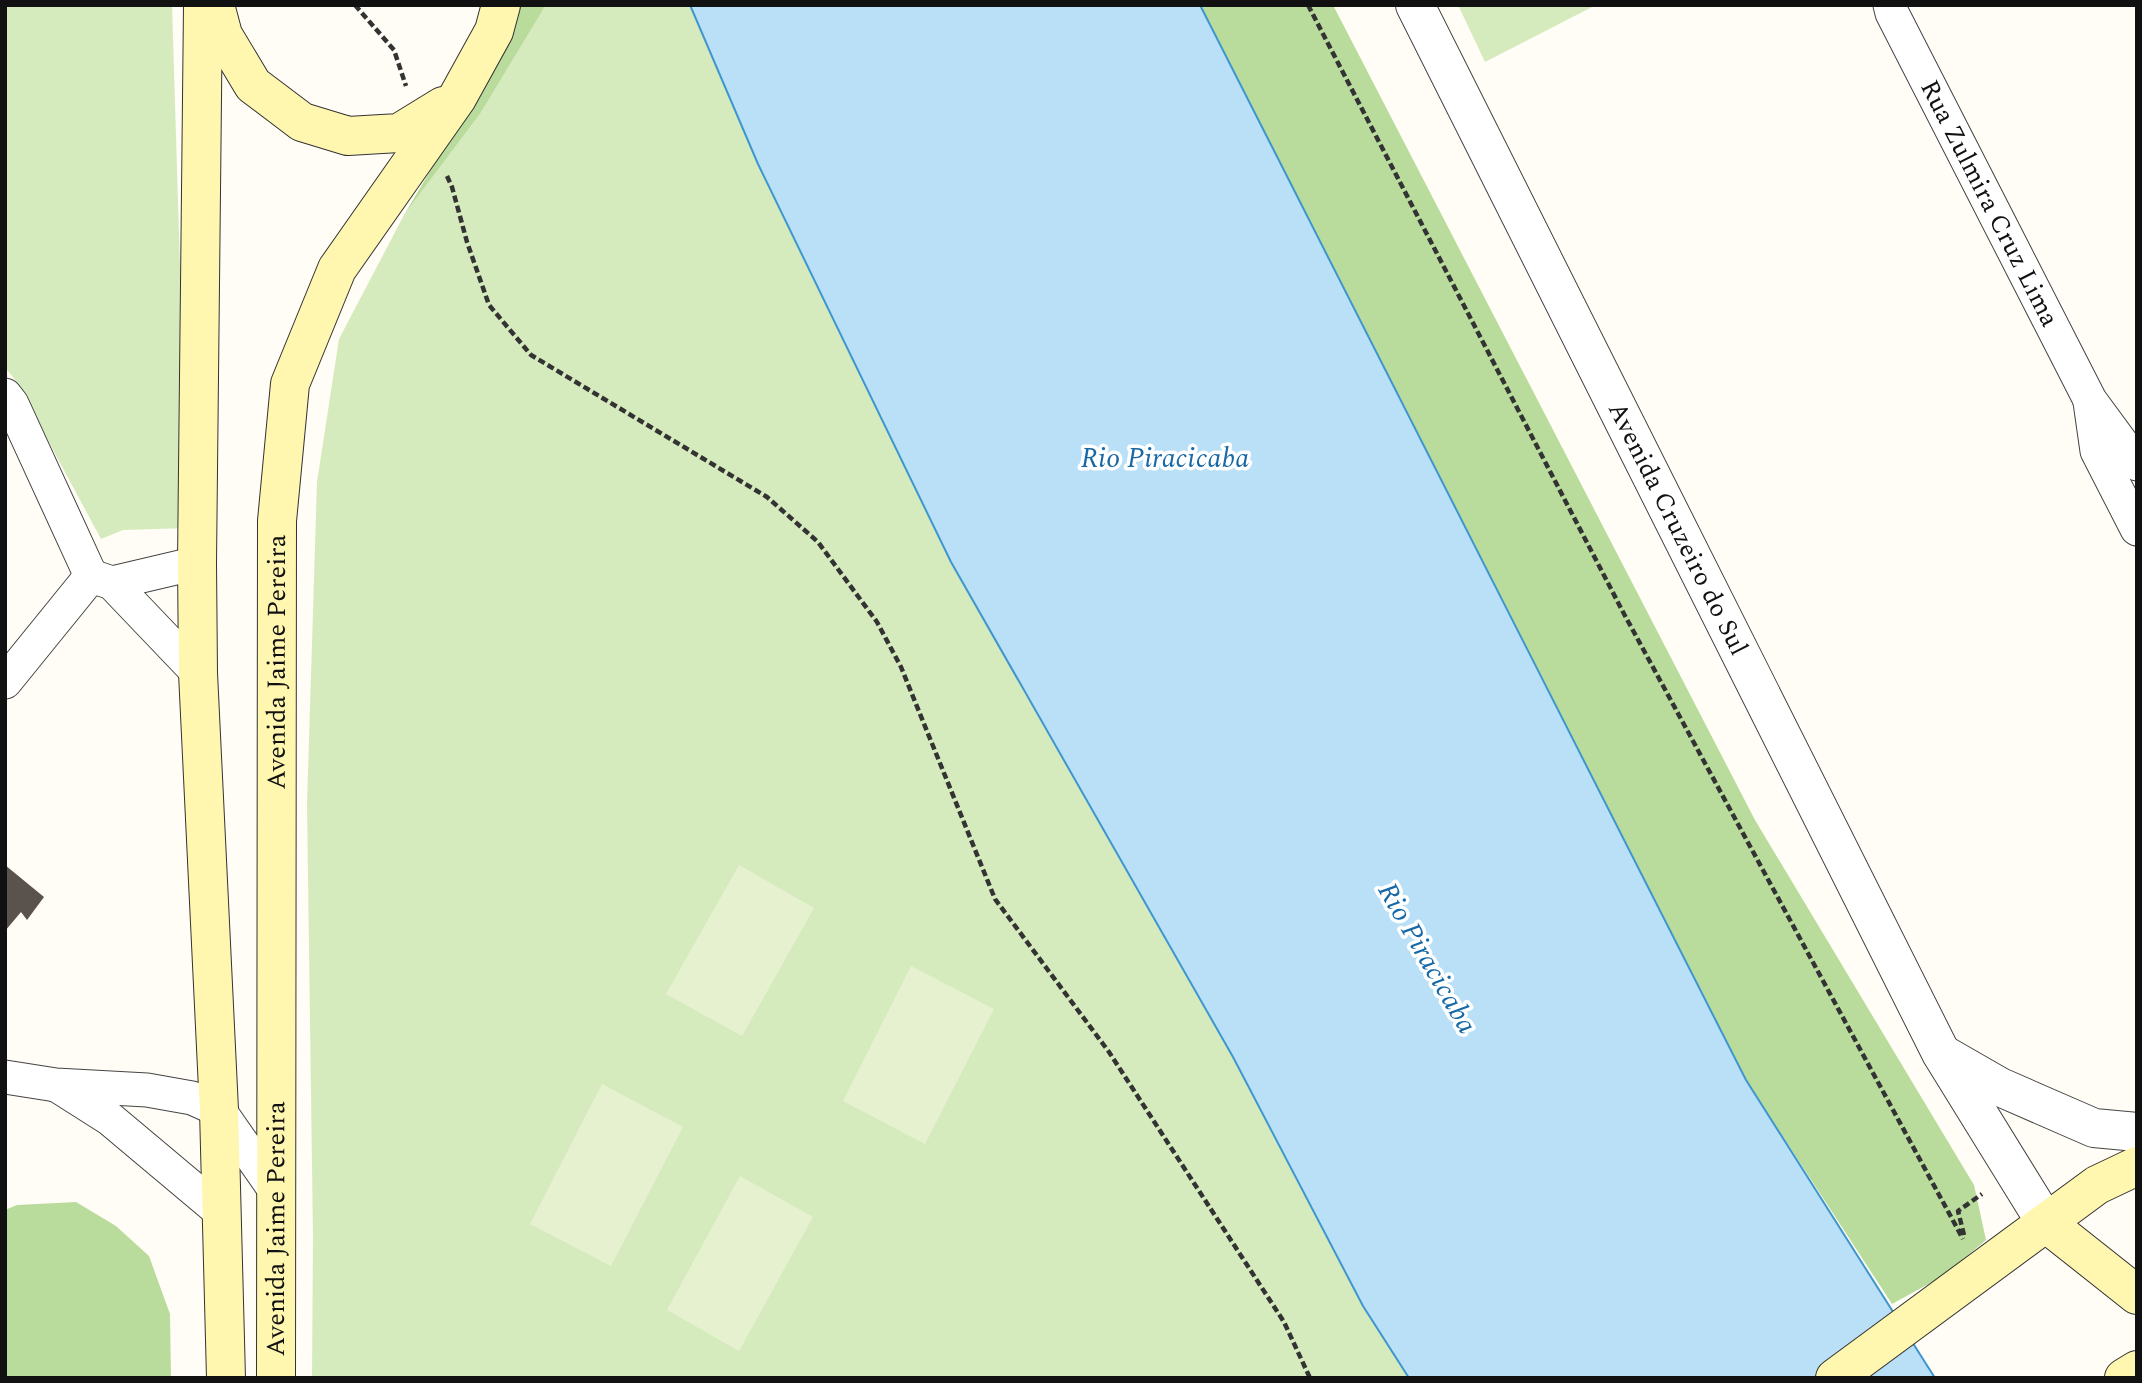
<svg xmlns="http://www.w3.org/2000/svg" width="2142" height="1383" viewBox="0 0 2142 1383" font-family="Spectral,serif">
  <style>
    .green { fill: #d5ebbd }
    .forest { fill: #b9dc9c }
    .pitch { fill: #e6f2cf }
    .water { fill: #b9e0f7; stroke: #3f96cf; stroke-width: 2 }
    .building { fill: #5a524d }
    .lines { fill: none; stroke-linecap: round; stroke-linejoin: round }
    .minor-casing { stroke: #444; stroke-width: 35 }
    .tertiary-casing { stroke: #444; stroke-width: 40 }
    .secondary-casing { stroke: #333; stroke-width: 40 }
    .path { stroke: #333; stroke-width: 4.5; stroke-dasharray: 7 3.5; stroke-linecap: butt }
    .minor { stroke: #fff; stroke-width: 33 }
    .tertiary { stroke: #fff; stroke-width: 38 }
    .secondary { stroke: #fff6b0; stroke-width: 38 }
    .labels { text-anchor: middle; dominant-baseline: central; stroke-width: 7; stroke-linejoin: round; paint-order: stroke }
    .street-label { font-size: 26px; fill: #111; stroke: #fff }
    .water-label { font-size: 28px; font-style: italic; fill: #1768a6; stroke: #fff }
  </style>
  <rect width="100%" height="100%" fill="#fffdf5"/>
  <path class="green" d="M5 5H172L188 528 123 530 101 539 16 381 5 367Z
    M546 5H690L758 164 951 562 1233 1057 1363 1306 1409 1378H312L313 1237 307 804 317 482 339 339 404 215 480 114Z
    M1458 5H1596L1485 62Z"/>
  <path class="forest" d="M515 5H546L480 114 404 215 511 35Z
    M1200 5H1333L1755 820 1974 1185 1986 1240 1943 1276 1892 1304 1746 1080Z
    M76 1202 116 1226 149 1256 170 1314 171 1378H5V1210L17 1205Z"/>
  <path class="pitch" d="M739 865 814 908 742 1036 666 994Z
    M911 966 994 1009 925 1144 843 1101Z
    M602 1084 683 1127 611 1266 530 1224Z
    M740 1176 813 1217 739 1351 667 1310Z"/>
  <path class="water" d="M690 5H1200L1746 1080 1935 1378H1409L1363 1306 1233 1057 951 562 758 164Z"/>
  <path class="building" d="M5 865 44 897 27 920 21 912 5 931Z"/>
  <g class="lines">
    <g class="minor-casing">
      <g id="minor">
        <path id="s1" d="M1890 5 1892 13 2090 400 2137 464"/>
        <path d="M5 395 12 404 91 576"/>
        <path d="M2090 402 2097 451 2137 529"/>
        <path d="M112 583 197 563"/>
        <path d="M5 682 91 576 112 583 198 673"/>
        <path d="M5 1077 56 1085 147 1090 192 1098 219 1110 277 1193"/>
        <path d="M58 1086 110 1119 222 1213"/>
      </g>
    </g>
    <g class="tertiary-casing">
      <g id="tertiary">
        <path id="s2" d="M1415 5 1941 1053 2046 1223"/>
        <path d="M1946 1056 2000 1087 2094 1128 2137 1132"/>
      </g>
    </g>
    <g class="secondary-casing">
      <g id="secondary">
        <path d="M203 5 197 563 198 673 219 1110 226 1378"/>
        <path d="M215 5 223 35 253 85 302 122 348 136 399 133 443 106"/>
        <path d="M2046 1223 2137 1295"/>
        <path id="s3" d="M276 1378 277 521 290 384 337 269 457 98 494 31 501 5"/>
        <path d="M1835 1378 2097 1185 2137 1166"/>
        <path d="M2124 1378 2137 1370"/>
      </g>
    </g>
    <path class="path" d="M355 5 394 50 406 86
      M1308 5 1623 612 1963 1239
      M447 176 452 187 467 242 489 305 531 355 767 497 818 542 877 622 901 667 995 899 1109 1052 1284 1322 1310 1378
      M1964 1235 1958 1211 1982 1194"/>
    <use href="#minor" class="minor"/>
    <use href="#tertiary" class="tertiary"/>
    <use href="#secondary" class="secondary"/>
  </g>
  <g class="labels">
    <g class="street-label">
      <text stroke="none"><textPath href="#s1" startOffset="222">Rua Zulmira Cruz Lima</textPath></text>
      <text stroke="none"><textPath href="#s2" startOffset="586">Avenida Cruzeiro do Sul</textPath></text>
      <text stroke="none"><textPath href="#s3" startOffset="716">Avenida Jaime Pereira</textPath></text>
      <text stroke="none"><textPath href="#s3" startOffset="149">Avenida Jaime Pereira</textPath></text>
    </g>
    <g class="water-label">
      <text x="1165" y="458">Rio Piracicaba</text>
      <text transform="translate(1427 958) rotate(60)">Rio Piracicaba</text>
    </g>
  </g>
  <rect width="2142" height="1383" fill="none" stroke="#111111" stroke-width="14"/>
</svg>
